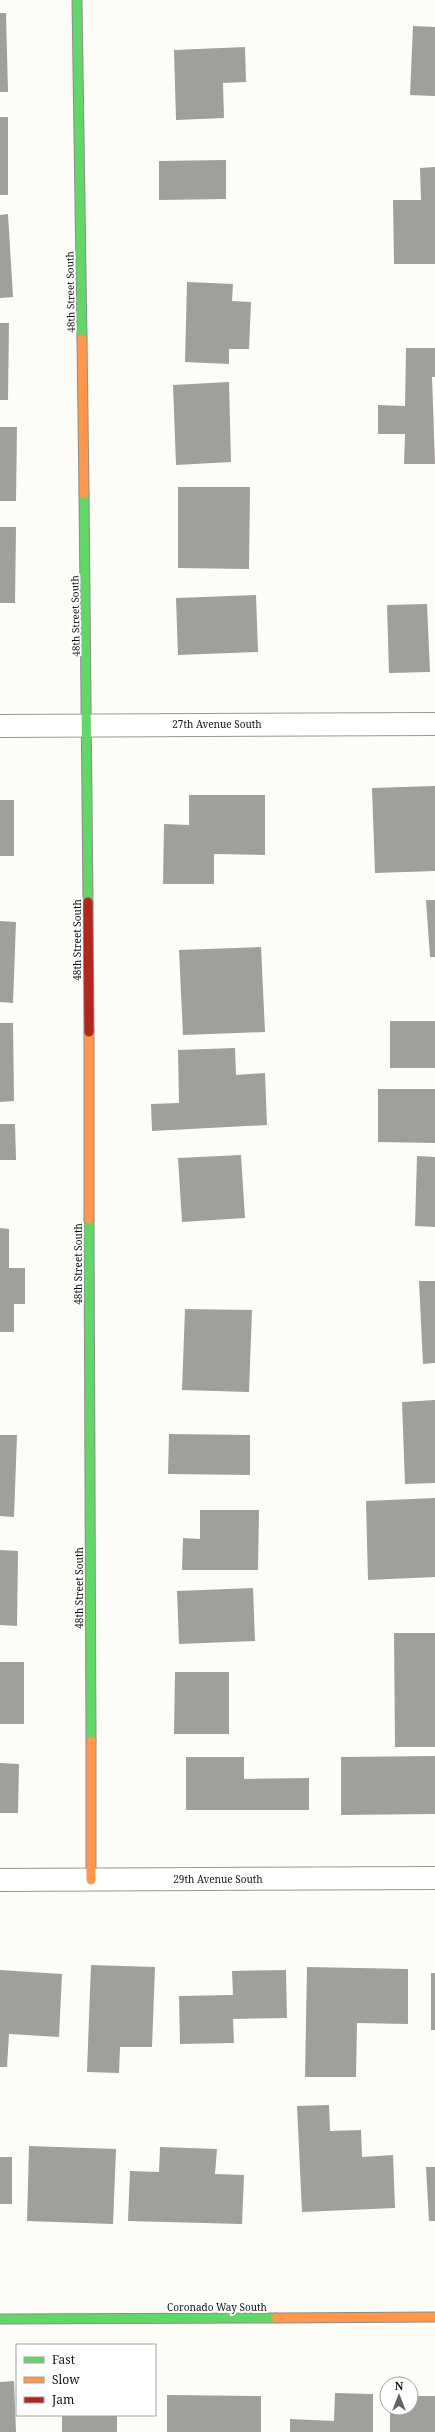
<svg xmlns="http://www.w3.org/2000/svg" width="435" height="2432" viewBox="0 0 435 2432" font-family="'Noto Serif',serif">
  <style>
    .building { fill: #a19f9c }
    .lines { fill: none; stroke-linecap: round; stroke-linejoin: round }
    .street-casing { stroke: #979795; stroke-width: 24 }
    .fast-casing { stroke: #8e8d8b; stroke-width: 11 }
    .slow-casing { stroke: #8e8d8b; stroke-width: 11 }
    .jam-casing { stroke: #8e8d8b; stroke-width: 11 }
    .street { stroke: #fffffe; stroke-width: 22 }
    .fast { stroke: #63d668; stroke-width: 9 }
    .slow { stroke: #ff974d; stroke-width: 9 }
    .jam { stroke: #b3261e; stroke-width: 9 }
    .labels { text-anchor: middle; dominant-baseline: central; stroke-width: 4; stroke-linejoin: round; paint-order: stroke }
    .street-label { font-size: 10px; fill: #111; stroke: #fff }
  </style>
  <rect width="100%" height="100%" fill="#fdfcf7"/>
  <path class="building" d="M0 13H6L8 92H0Z
    M413 26 435 27V96L410 95Z
    M245 47 246 82 223 83 224 118 176 120 174 50Z
    M0 117H8V195H0Z
    M226 160V199L159 200V161Z
    M435 167V264H394L393 200H421L420 168Z
    M8 214 13 297 0 298V215Z
    M187 282 233 284 232 301 251 302 249 349H229V364L185 362Z
    M0 323H9L8 400H0Z
    M406 348H435V377H432L435 464H404L405 434H378V405L405 406Z
    M229 382 231 462 176 465 173 385Z
    M0 427H17L16 501H0Z
    M178 487H250L249 569 178 568Z
    M0 527H16L15 603H0Z
    M256 595 258 652 178 655 176 598Z
    M427 604 430 672 389 673 387 605Z
    M435 786V871L375 873 372 788Z
    M189 795H265V855L214 854V884H163L164 824 189 825Z
    M0 800H14V856H0Z
    M426 900H435V957H430Z
    M0 921 16 922 13 1003 0 1002Z
    M261 947 265 1032 183 1035 179 950Z
    M390 1021H435V1068H390Z
    M0 1023H13L14 1101 0 1102Z
    M235 1048 236 1075 265 1073 267 1125 152 1131 151 1104 179 1103 178 1050Z
    M378 1089H435V1143L378 1142Z
    M0 1124H15L16 1160H0Z
    M241 1155 245 1218 182 1222 178 1158Z
    M417 1156 435 1157V1227L415 1226Z
    M0 1228 9 1229V1268H25V1304H14V1332H0Z
    M419 1281H435V1363L423 1364Z
    M185 1309 252 1310 249 1392 182 1390Z
    M435 1400V1483L405 1484 402 1402Z
    M169 1434 250 1435V1475L168 1474Z
    M0 1435H17L14 1517 0 1516Z
    M435 1498V1577L368 1580 366 1501Z
    M200 1510H259L258 1570H182L183 1538 200 1539Z
    M0 1550 18 1551 17 1626 0 1625Z
    M253 1588 255 1641 179 1644 177 1591Z
    M394 1633H435V1747H395Z
    M0 1662H24V1724H0Z
    M175 1672H229V1734H174Z
    M435 1756V1814L341 1815V1757Z
    M186 1757H244V1779L309 1778V1810H186Z
    M0 1763 19 1764 18 1813H0Z
    M91 1965 155 1967 152 2047H120L119 2073 87 2072Z
    M307 1967 408 1969V2024L357 2023 356 2077H305Z
    M0 1970 62 1974 59 2037 9 2034 7 2067H0Z
    M286 1970 287 2018 233 2019 234 2043 180 2044 179 1996 233 1995 232 1971Z
    M431 1973H435V2030H431Z
    M329 2105 330 2131 361 2130 362 2157 393 2155 395 2208 302 2212 297 2106Z
    M29 2146 116 2149 113 2224 27 2221Z
    M160 2147 217 2149 215 2174 244 2175 242 2224 128 2221 130 2171 159 2172Z
    M0 2157H12V2204H0Z
    M426 2167H435V2221H429Z
    M14 2381 16 2432H0V2382Z
    M335 2393 373 2394V2432H290V2419L334 2421Z
    M167 2395 261 2396V2432H167Z
    M411 2396H435V2432H390V2408H411Z
    M62 2415H117V2432H62Z"/>
  <g class="lines">
    <g class="street-casing">
      <path id="street" d="M0 726 435 724
        M0 1880 435 1878"/>
    </g>
    <g class="fast-casing">
      <path id="fast" d="M77 0 82 339
        M84 494 88 902
        M89 1219 91 1741
        M0 2319 276 2318"/>
    </g>
    <g class="slow-casing">
      <path id="slow" d="M82 339 84 494
        M89 1032V1219
        M91 1741V1880
        M276 2318 435 2317"/>
    </g>
    <g class="jam-casing">
      <path id="jam" d="M88 902 89 1032"/>
    </g>
    <use href="#street" class="street"/>
    <use href="#fast" class="fast"/>
    <use href="#slow" class="slow"/>
    <use href="#jam" class="jam"/>
  </g>
  <g class="labels">
    <g class="street-label">
      <text transform="translate(70 292) rotate(-91)">48th Street South</text>
      <text transform="translate(75 616) rotate(-91)">48th Street South</text>
      <text x="217" y="724">27th Avenue South</text>
      <text transform="translate(77 940) rotate(-90)">48th Street South</text>
      <text transform="translate(78 1264) rotate(-90)">48th Street South</text>
      <text transform="translate(79 1588) rotate(-90)">48th Street South</text>
      <text x="218" y="1879">29th Avenue South</text>
      <text x="217" y="2307">Coronado Way South</text>
    </g>
  </g>
  <rect x="16" y="2344" width="140" height="72" fill="#ffffff" stroke="#a0a0a0"/>
  <rect x="24" y="2357" width="20" height="6" fill="#63d668" stroke="#a0a0a0"/>
  <text x="52" y="2364" font-size="12" fill="#111111">Fast</text>
  <rect x="24" y="2377" width="20" height="6" fill="#ff974d" stroke="#a0a0a0"/>
  <text x="52" y="2384" font-size="12" fill="#111111">Slow</text>
  <rect x="24" y="2397" width="20" height="6" fill="#b3261e" stroke="#a0a0a0"/>
  <text x="52" y="2404" font-size="12" fill="#111111">Jam</text>
  <g transform="translate(399 2396)"><circle r="19" fill="#ffffff" stroke="#a0a0a0"/>
  <path d="M0-3L7 15L0 10L-7 15Z" fill="#646362"/>
  <text y="-6" font-size="11" font-weight="bold" text-anchor="middle" fill="#111111">N</text>
  </g>
</svg>
